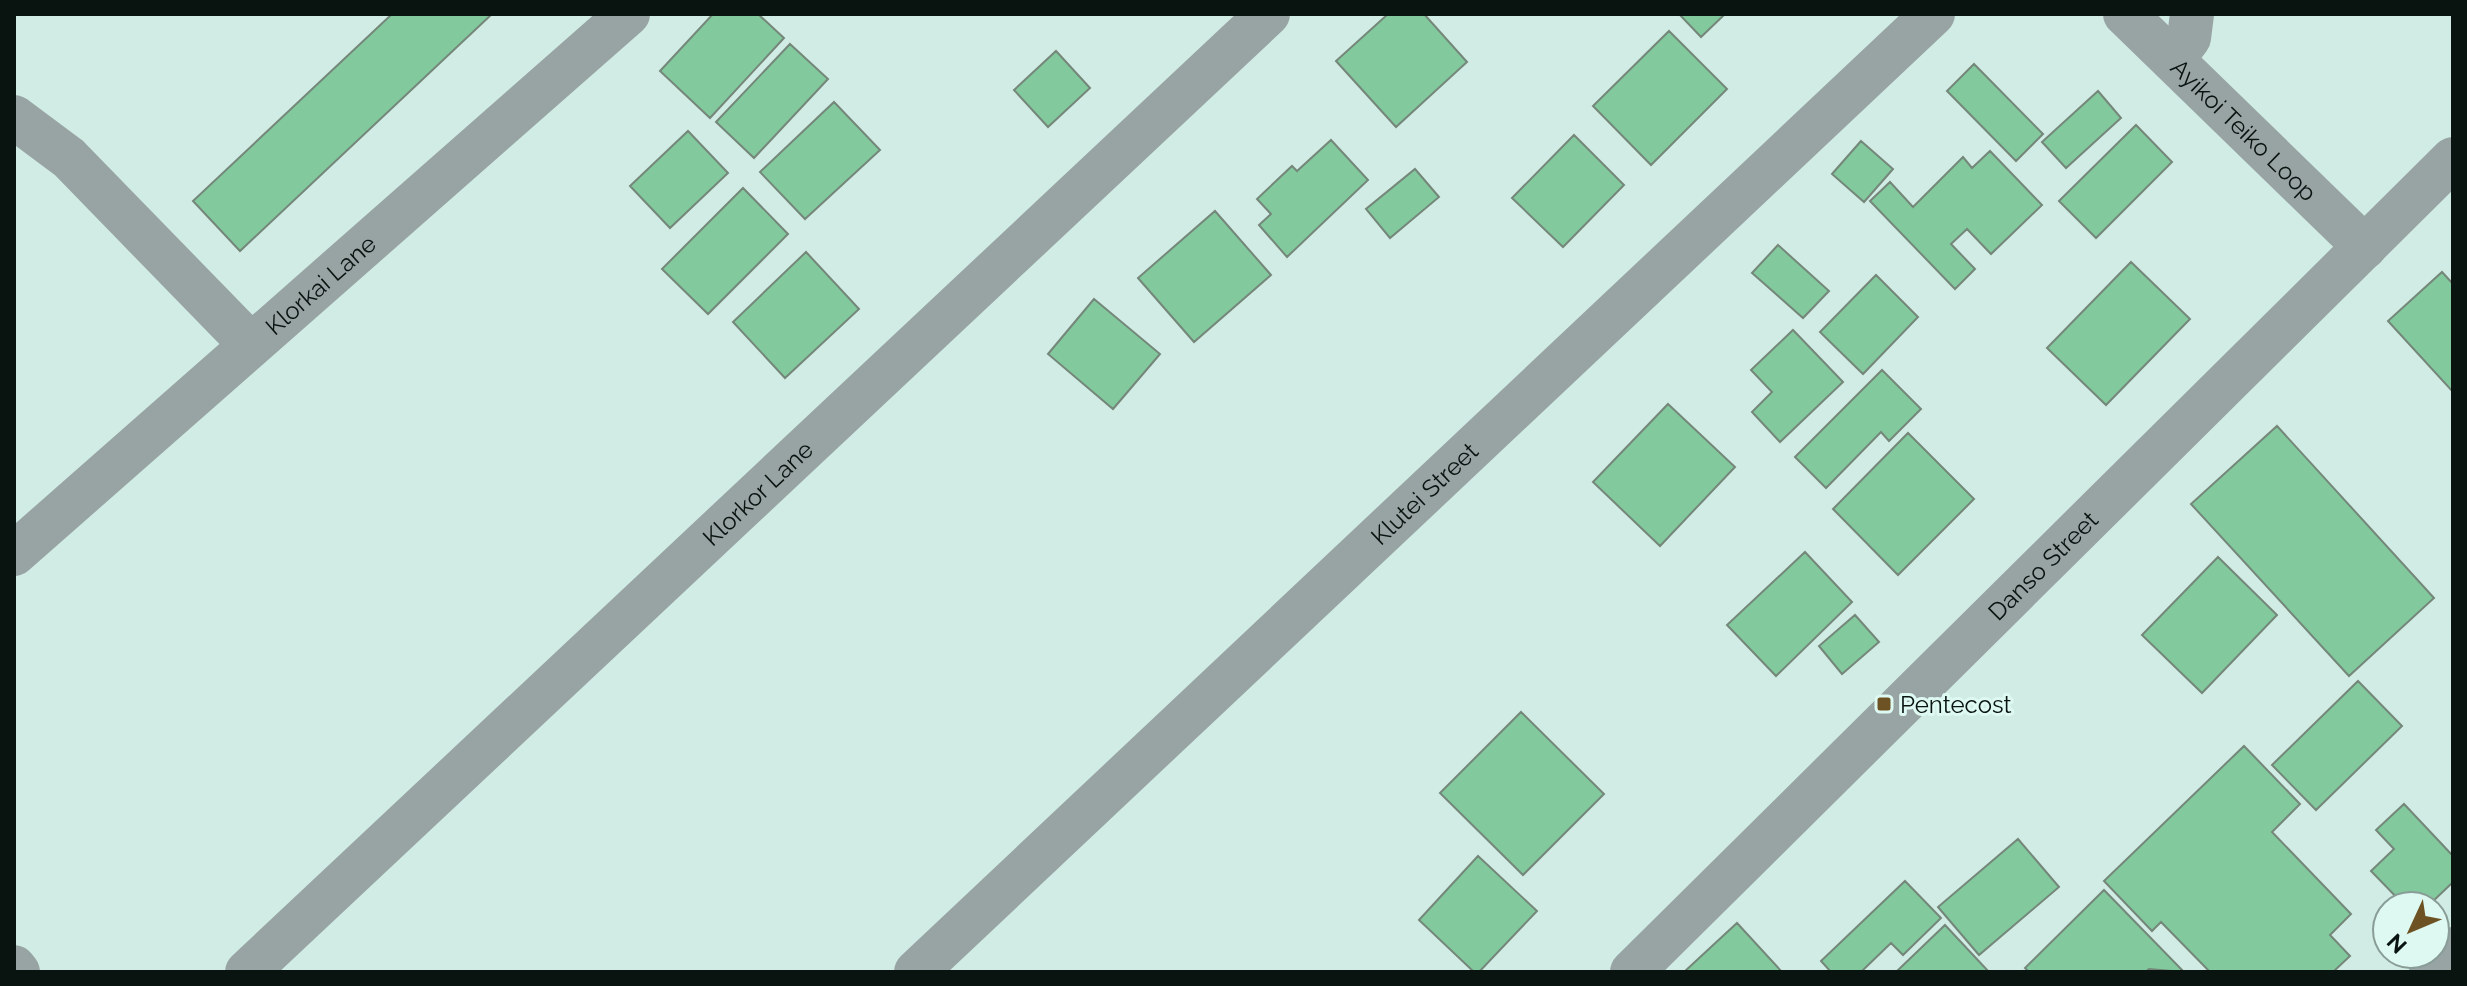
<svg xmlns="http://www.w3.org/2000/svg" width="2467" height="986" viewBox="0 0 2467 986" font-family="Raleway,sans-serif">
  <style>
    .building { fill: #82ca9d; stroke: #74877a; stroke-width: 2 }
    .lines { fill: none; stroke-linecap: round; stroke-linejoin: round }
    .minor { stroke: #98a4a3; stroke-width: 44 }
    .poi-dot { fill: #6d5324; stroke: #def9f1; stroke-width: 3 }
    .labels { text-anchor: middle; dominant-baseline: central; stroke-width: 6; stroke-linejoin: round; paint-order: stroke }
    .street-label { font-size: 24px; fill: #091310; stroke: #def9f1 }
    .poi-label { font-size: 24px; fill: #091310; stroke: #def9f1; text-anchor: start }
  </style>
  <rect width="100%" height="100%" fill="#d1ece4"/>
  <path class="building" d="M392 14H492L240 251 193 201Z
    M713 14H758L784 38 710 118 660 71Z
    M1388 14H1424L1467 62 1396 127 1336 61Z
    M1679 14H1725L1701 37Z
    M1669 31 1727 89 1651 165 1593 106Z
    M790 44 828 79 754 158 716 122Z
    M1056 51 1090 88 1048 127 1014 90Z
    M1974 64 2043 134 2016 161 1947 91Z
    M2098 91 2121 118 2066 168 2042 142Z
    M834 102 880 150 805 219 760 172Z
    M2136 125 2172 162 2096 238 2059 201Z
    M688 131 728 173 670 228 630 186Z
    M1574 135 1624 185 1563 247 1512 198Z
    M1331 140 1368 180 1287 257 1259 225 1271 214 1257 199 1292 166 1297 171Z
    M1861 141 1893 169 1864 202 1832 174Z
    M1990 151 2042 205 1991 254 1967 229 1951 244 1975 269 1955 289 1870 201 1890 182 1913 207 1963 157 1972 168Z
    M1415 169 1439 197 1390 238 1366 209Z
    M743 188 788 234 708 314 662 269Z
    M1215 211 1271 275 1194 342 1138 278Z
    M1778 245 1829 291 1803 318 1752 273Z
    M806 252 859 309 785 378 733 322Z
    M2131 262 2190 319 2106 405 2047 348Z
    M2442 272 2453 284V392L2388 321Z
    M1876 275 1918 317 1863 374 1820 332Z
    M1094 299 1160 354 1113 409 1048 354Z
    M1793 330 1843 382 1780 442 1752 412 1772 392 1751 370Z
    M1882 370 1921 409 1889 441 1881 432 1826 488 1795 457Z
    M1668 404 1735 467 1660 546 1593 482Z
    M2277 426 2434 598 2349 676 2191 504Z
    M1908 433 1974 499 1898 575 1833 509Z
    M1805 552 1852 602 1776 676 1727 625Z
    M2218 557 2277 615 2202 693 2142 635Z
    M1855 615 1879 642 1842 674 1819 646Z
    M2358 681 2402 726 2316 810 2272 765Z
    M1521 712 1604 794 1523 875 1440 793Z
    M2244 746 2300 804 2272 832 2351 914 2330 935 2350 956 2333 972H2210L2161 922 2152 931 2104 881Z
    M2404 804 2453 856V882L2428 906H2405L2371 871 2394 849 2376 830Z
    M2018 839 2059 887 1979 955 1938 907Z
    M1478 856 1537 911 1479 972H1474L1419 920Z
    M1905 881 1941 918 1903 955 1891 943 1861 972H1831L1821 961Z
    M2104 890 2184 972 2149 969 2145 972H2029L2025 968Z
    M1737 923 1782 972H1684Z
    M1945 925 1989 972H1896Z"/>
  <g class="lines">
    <g class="minor">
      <path id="s1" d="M2125 14 2365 247"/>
      <path d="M2173 59 2189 38 2192 14"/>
      <path d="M14 117 69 158 251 345"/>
      <path id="s2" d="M14 554 628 14"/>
      <path d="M14 967 18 972"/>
      <path id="s3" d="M247 972 1268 14"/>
      <path id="s4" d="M916 972 1933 14"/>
      <path id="s5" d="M1632 972 2453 159"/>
      <path d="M2431 972 2453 949"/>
    </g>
  </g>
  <rect class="poi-dot" x="1876" y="696" width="16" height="16" rx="4"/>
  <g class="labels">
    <g class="street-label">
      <text stroke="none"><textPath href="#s1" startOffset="166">Ayikoi Teiko Loop</textPath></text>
      <text stroke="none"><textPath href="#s2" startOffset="408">Klorkai Lane</textPath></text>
      <text stroke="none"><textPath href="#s3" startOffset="700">Klorkor Lane</textPath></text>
      <text stroke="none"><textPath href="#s4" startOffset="698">Klutei Street</textPath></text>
      <text stroke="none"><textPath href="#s5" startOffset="578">Danso Street</textPath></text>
    </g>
    <g class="poi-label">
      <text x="1900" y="704">Pentecost</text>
    </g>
  </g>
  <rect width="2467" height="986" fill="none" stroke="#091310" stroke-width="32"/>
  <g transform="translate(2411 930) rotate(226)"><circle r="38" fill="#def9f1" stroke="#899d97" stroke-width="2"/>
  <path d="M0-6L14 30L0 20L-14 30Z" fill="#6d5324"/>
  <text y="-12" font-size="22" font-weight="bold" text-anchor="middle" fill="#091310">N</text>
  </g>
</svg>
